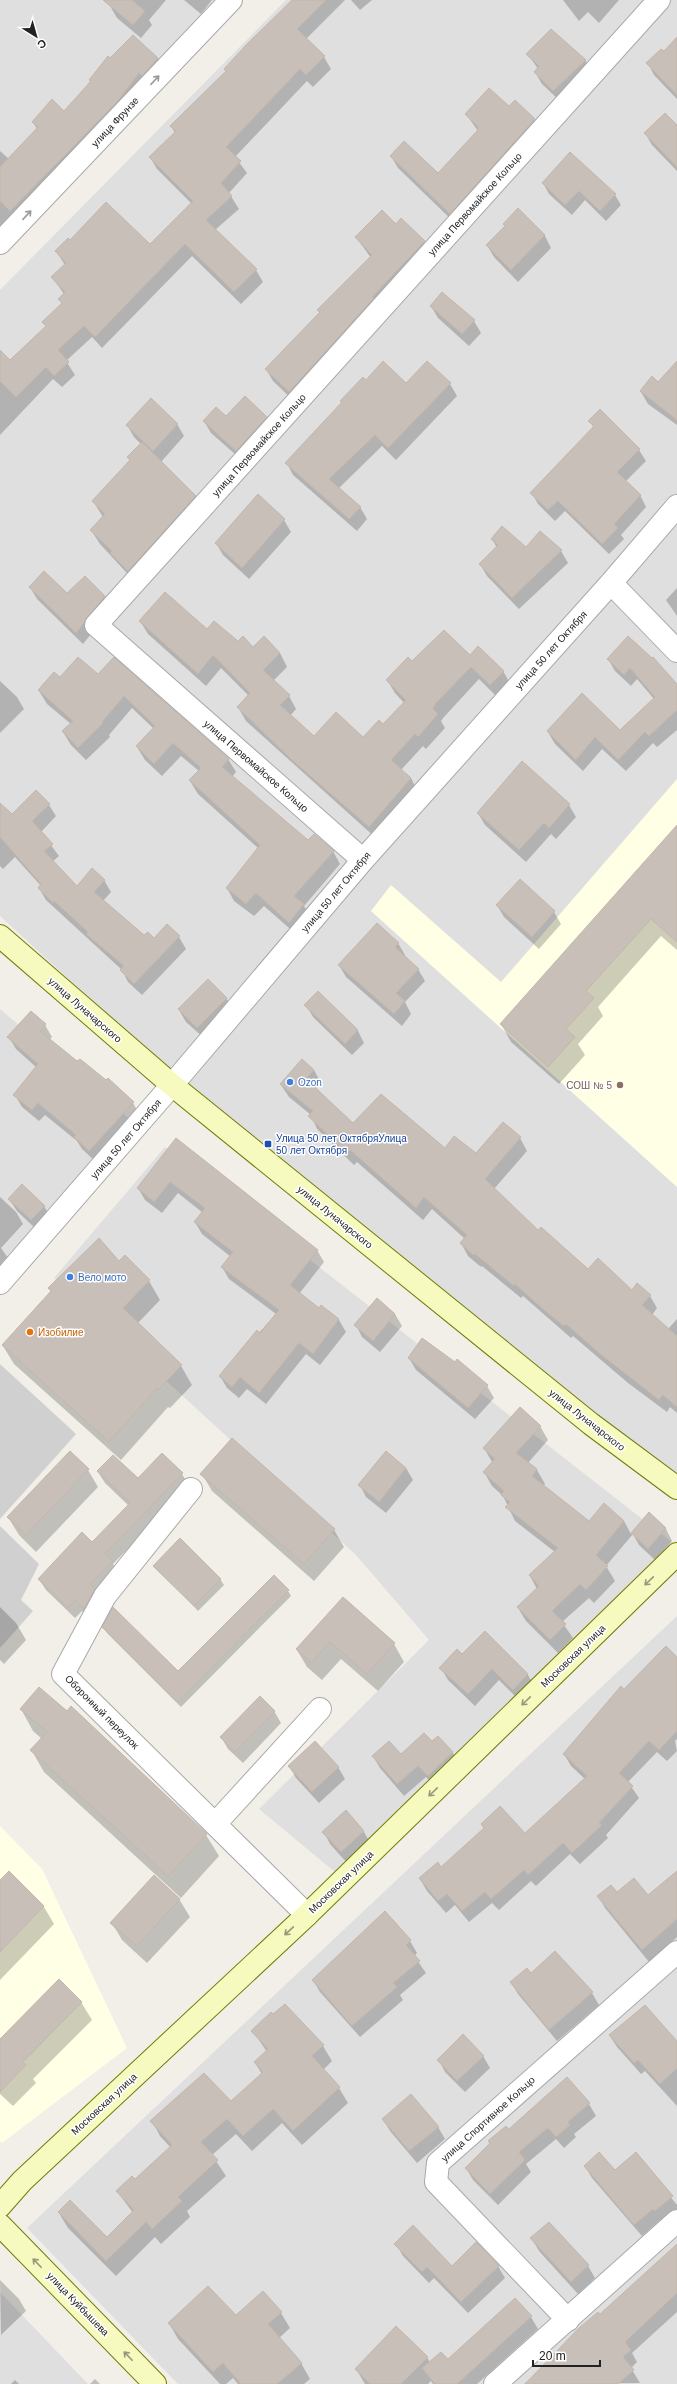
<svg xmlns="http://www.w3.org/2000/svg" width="677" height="2384" viewBox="0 0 677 2384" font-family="Helvetica,sans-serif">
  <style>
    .residential { fill: #e0dfdf }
    .education { fill: #ffffe5 }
    .religious { fill: #d0d0d0 }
    .shadow { fill: #0003 }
    .building { fill: #c7bfb8; stroke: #c4b6ab }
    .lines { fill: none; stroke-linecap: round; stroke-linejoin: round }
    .street-casing { stroke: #a9a9a9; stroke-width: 24 }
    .secondary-casing { stroke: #707d05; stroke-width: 24 }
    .street { stroke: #fff; stroke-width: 22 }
    .secondary { stroke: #f7fabf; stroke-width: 22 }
    .oneway { stroke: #9c9c9c }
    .oneway2 { stroke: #979978 }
    .shop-dot { fill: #3f7fe0; stroke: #fff; stroke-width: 1.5 }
    .education-dot { fill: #8d6e63; stroke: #fff; stroke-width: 1.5 }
    .transit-dot { fill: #1a4fb4; stroke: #fff; stroke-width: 1.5 }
    .food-dot { fill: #e8710a; stroke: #fff; stroke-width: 1.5 }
    .labels { text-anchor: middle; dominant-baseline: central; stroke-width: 3; stroke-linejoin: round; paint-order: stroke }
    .street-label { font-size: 10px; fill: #222; stroke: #fff }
    .shop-label { font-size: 10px; fill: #366cbe; stroke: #fff; text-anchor: start }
    .education-label { font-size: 10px; fill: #785e54; stroke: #fff; text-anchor: end }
    .transit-label { font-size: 10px; fill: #164399; stroke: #fff; text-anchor: start }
    .food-label { font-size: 10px; fill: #c56008; stroke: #fff; text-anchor: start }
  </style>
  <rect width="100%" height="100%" fill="#f2efe9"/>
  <path class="residential" d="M0 0H223L0 229Z
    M286 0H677V1480L189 1090 0 916V290Z
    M0 1009 131 1120 0 1264Z
    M165 1147 677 1546 336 1873 259 1809 429 1640 356 1555 54 1278Z
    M677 1616V2384H178L27 2228Z
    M0 2292 88 2384H0Z"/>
  <path class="education" d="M677 779V1187L371 911 391 885 501 982Z
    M0 1826 42 1869 127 2048 2 2143 0 2141Z"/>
  <path class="religious" d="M0 1364 76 1434 0 1519Z
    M0 1526 39 1564 21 1600 33 1611 0 1648Z"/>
  <path class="shadow" d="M112 0H166L149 20 152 25 141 38 117 18 109 4Z
    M184 0H212L201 14Z
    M293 0H345L306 39 324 57 331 69 313 87 307 81 235 157 247 173 229 193 239 209 215 230 256 270 263 282 241 304 192 256 102 348 92 337 66 361 75 375 62 387 53 379 0 435V352L10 361 46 327 43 322 62 304 59 299 64 294 52 277 65 265 56 251 70 241 150 246 192 204 157 169 150 157 175 133 171 126 227 71Z
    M351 0H372L360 10Z
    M563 0H619L599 23 588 12 579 21Z
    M133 36 158 59 164 71 0 234V151L9 159 37 129 33 122 65 112Z
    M677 39V99L654 75 648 63 663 52Z
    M528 54 585 60 592 72 561 102 542 84 535 72 538 69Z
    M466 114 534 119 541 131 457 225 398 168 391 156 438 174 478 131Z
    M677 126V171L652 145 645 133Z
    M570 153 615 195 621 205 606 221 585 200 572 215 549 194 543 183Z
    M518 210 545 236 551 248 518 282 494 257 487 245 506 227Z
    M396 225 424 242 431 254 296 403 273 381 266 369 320 313 318 310 371 258 356 237Z
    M431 306 474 321 481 333 469 346 438 318Z
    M677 362V425L648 404 641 392 659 383Z
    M406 384H450L457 396 396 460 382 446 338 489 360 507 367 519 357 531 293 475 287 463Z
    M600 410 639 450 646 461 625 482 640 495 646 507 621 535 624 539 609 554 565 511 555 521 538 504 532 493 594 428 590 421Z
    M226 417H266L273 429 244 462 211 433 204 421Z
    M177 424 184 436 161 462 195 496 203 511 137 584 100 544 91 530 103 517 93 501 130 461 128 457 141 444 134 437 127 425Z
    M258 495 284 520 291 532 249 579 223 555 216 543Z
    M492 539 526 549 561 551 568 563 519 609 487 576 480 564 497 548Z
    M30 587 67 595 104 597 111 609 83 644 37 599Z
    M677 588V616L666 600Z
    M140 621 207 631 253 648 264 637 280 653 287 667 273 681 289 696 296 709 290 716 314 738H364L383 725 404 703 395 693 387 680 412 663 470 656 503 671 511 685 498 698 479 679 444 717 441 721 445 728 426 749 423 746 401 770 411 778 418 792 377 839 246 721 238 707 249 696 221 668 206 686 148 634Z
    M608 659 677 686V730L657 747 653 743 626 771 602 749 583 771 555 744 548 732 620 731 654 699 637 679 631 686 615 671Z
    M98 676 228 759 236 772 232 777 308 842 333 851 340 864 304 906 311 918 297 935 264 906 254 916 234 901 227 888 258 848 198 794 190 781 199 771 181 756 162 776 145 760 137 747 154 729 132 708 109 735 110 737 86 760 71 745 63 732 71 724 47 704 39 691 60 678Z
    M0 681 17 697 24 709 0 733Z
    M0 803 12 816 49 805 56 816 41 832 59 856 52 862 77 887 104 880 111 892 103 901 145 937 154 939 167 925 179 937 186 949 142 995 128 982 122 970 46 900 39 888 41 886 15 857 3 869 0 866Z
    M569 805 576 817 556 839 551 834 526 862 485 825 478 813Z
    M677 834V950L661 936 598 1007 603 1016 578 1044 585 1055 559 1084 511 1042 501 1024Z
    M520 880 554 912 561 924 539 949 504 917 497 905Z
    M398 943 405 955 404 957 418 969 425 981 405 1002 411 1014 402 1026 346 977 339 965Z
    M318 992 358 1031 364 1043 352 1055 313 1017 306 1005Z
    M226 998 233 1010 205 1039 186 1022 179 1010Z
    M45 1025 52 1037 49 1040 133 1103 140 1115 96 1162 82 1149 77 1141 45 1115 39 1121 22 1107 15 1095 37 1068 16 1049 9 1037Z
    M314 1070 321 1083 316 1089 353 1125 445 1150 476 1155 520 1138 527 1151 494 1189 538 1231 588 1271 632 1291 650 1296 657 1308 652 1315 668 1329 677 1319V1413L670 1407 667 1412 628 1383 573 1336 571 1338 523 1296 521 1298 482 1266 481 1267 468 1256 461 1243 465 1239 432 1209 423 1220 357 1162 354 1165 317 1129 311 1115 289 1097 281 1085Z
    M176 1140 317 1250 324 1262 299 1294 319 1309 321 1306 339 1320 346 1332 320 1365 306 1354 266 1404 247 1389 239 1398 227 1388 220 1376 276 1314 229 1279 222 1267 231 1257 202 1234 195 1222 203 1213 178 1193 162 1213 145 1200 138 1188Z
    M0 1197 16 1212 23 1224 1 1248 11 1262 0 1272Z
    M9 1199 44 1206 51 1218 39 1232 17 1211Z
    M125 1256 149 1281 160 1300 137 1324 181 1366 192 1385 170 1408 168 1407 121 1460 14 1364 3 1346Z
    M377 1300 395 1314 402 1326 380 1352 362 1337 356 1325Z
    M409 1358 487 1386 494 1398 475 1419 416 1370Z
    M540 1426 548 1440 528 1463 537 1470 545 1484 543 1486 589 1522 604 1505 624 1521 631 1534 649 1514 666 1529 672 1541 655 1560 639 1545 633 1534 606 1566 615 1581 594 1603 589 1598 562 1622 573 1638 558 1653 526 1621 518 1608 537 1589 530 1576 555 1552 515 1521 503 1496 492 1486 484 1472 492 1462 484 1448Z
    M162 1455 182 1474 189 1486 113 1564 118 1573 91 1619 82 1611 75 1618 46 1590 39 1579 92 1543 129 1506 105 1483 98 1472 138 1480Z
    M406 1468 413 1480 386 1513 366 1497 360 1485Z
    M88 1470 98 1487 36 1552 19 1535 8 1517Z
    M202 1474 334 1530 344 1547 314 1581 212 1491Z
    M155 1566 220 1579 224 1585 198 1611Z
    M288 1591 291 1596 181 1707 107 1633 104 1627 178 1673Z
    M343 1598 394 1644 404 1662 378 1691 341 1659 322 1680 307 1667 297 1650Z
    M0 1607 16 1623 26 1640 4 1664 0 1660Z
    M485 1633 528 1675 535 1687 520 1701 499 1680 475 1706 448 1680 441 1668 462 1655Z
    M677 1658V1739L675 1741 677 1751 667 1761 657 1752 628 1782 639 1798 606 1835 608 1838 580 1864 570 1854 536 1886 531 1881 499 1910 492 1903 469 1922 455 1905 446 1913 427 1891 420 1879 441 1868 525 1835 585 1779 571 1766 564 1754 624 1690Z
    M21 1709 206 1835 219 1856 181 1898 44 1772 32 1751 42 1739 33 1731Z
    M274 1711 281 1723 243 1763 228 1749 221 1737Z
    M438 1737 453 1753 460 1765 435 1787 426 1777 404 1796 380 1768 373 1756H400L432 1743Z
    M289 1766 338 1767 345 1779 319 1803 296 1778Z
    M346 1812 364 1832 371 1844 348 1864 330 1844 324 1832Z
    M677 1872V1937L649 1962 605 1908 599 1896 617 1894 648 1896Z
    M9 1873 44 1907 54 1924 0 1980V1882Z
    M179 1899 190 1917 147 1963 122 1940 112 1923Z
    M385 1913 410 1941 417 1953 414 1956 426 1973 400 1995 403 2000 360 2037 320 1992 313 1980Z
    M531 1974 592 1993 599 2005 557 2041 518 1994 511 1982Z
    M81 2002 92 2020 33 2079 36 2083 13 2106 0 2094V2041Z
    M253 2031 323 2046 332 2061 323 2070 339 2088 348 2103 302 2145 282 2123 252 2151 236 2134 212 2155 226 2176 187 2211 190 2217 161 2244 155 2237 116 2276 68 2228 59 2213 107 2238 133 2213 117 2191 134 2180 171 2148 160 2136 152 2121 231 2103 262 2074 255 2063 267 2052Z
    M610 2036 677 2043V2106L645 2071 641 2074 617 2047Z
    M483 2056 490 2068 465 2092 445 2072 439 2060Z
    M589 2104 596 2116 574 2134 576 2137 564 2148 556 2139 526 2164 531 2172 498 2205 473 2180 466 2168 509 2130Z
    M383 2119 438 2127 445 2139 417 2163 390 2131Z
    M636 2154 677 2205V2211L663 2223 660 2220 642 2236 592 2178 585 2166 615 2172Z
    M532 2239 588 2266 595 2278 578 2294 539 2251Z
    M396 2244 452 2267 498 2266 505 2278 468 2313 434 2278 429 2283 403 2256Z
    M677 2247V2312L632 2353 637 2362 631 2368 640 2383 524 2384Z
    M0 2280 19 2299 26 2311 1 2335Z
    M263 2293 281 2313 290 2328 279 2338 301 2363 310 2379 304 2384H238L233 2378 226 2384H220L178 2339 169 2323 236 2317Z
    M515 2299 531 2317 538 2329 477 2384H433L431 2381 428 2384H365L356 2369 427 2357 430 2363 447 2361Z
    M95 2379 100 2384H90Z
    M15 2380 19 2384H11Z"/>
  <path class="building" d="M103 0H132L145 11 133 25Z
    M292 0H326L297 29 325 56 306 75 300 69 226 147 241 161 221 183 232 196 206 220 257 269 234 292 185 244 95 337 84 326 58 350 69 362 54 376 46 367 16 397 0 381V350L10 360 46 326 42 322 62 303 58 299 65 292 51 277 66 263 55 251 68 238 70 240 106 202 150 244 193 201 149 157 176 131 170 126 226 71 224 69 247 44Z
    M551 29 586 60 553 91 534 72 539 66 526 54Z
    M133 35 158 58 142 76 139 73 117 102 10 211 0 201V167L38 127 32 122 52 99 64 111 91 81 89 80 108 56 110 58Z
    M677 37V95L646 63 661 49 664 51Z
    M489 88 509 106 515 100 535 119 450 214 390 156 404 141 438 173 477 131 478 127 465 114Z
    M665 113 677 125V167L644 133Z
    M570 152 616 194 600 211 579 191 565 205 542 183Z
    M518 208 545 235 511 270 486 245 505 226 503 224Z
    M382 210 396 224 401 218 425 241 372 297 374 298 289 392 265 369 320 312 317 310 372 255 355 237Z
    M442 292 475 320 462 334 430 306Z
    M383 361 406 383 427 361 451 383 388 448 375 435 329 479 361 507 349 519 285 463 342 402 340 401 363 377 366 380Z
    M677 361V420L640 391 652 376 658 382Z
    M245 396 267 417 236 451 203 421 216 407 226 416Z
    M151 398 178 424 153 451 126 425Z
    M600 409 640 449 617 472 641 495 614 524 618 528 602 544 558 501 548 510 530 493 594 426 588 421Z
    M142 442 196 496 128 571 110 553 112 551 90 530 105 514 92 501 130 460 127 457Z
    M258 494 285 519 242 568 215 543Z
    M502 526 526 547 540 531 562 550 512 598 479 564 498 545 491 539Z
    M44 571 67 593 85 576 105 596 76 633 29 587Z
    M165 592 207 629 214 621 238 641 243 636 253 647 264 636 280 653 263 670 290 695 280 705 314 736 336 712 363 737 379 720 383 724 406 700 386 680 408 657 412 661 444 630 470 655 478 646 504 671 490 685 471 667 436 703 433 709 438 714 418 737 415 734 391 760 411 778 369 827 292 760 237 707 250 693 213 655 198 674 139 621Z
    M628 636 652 658 653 657 677 684V710L649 736 645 732 618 760 595 737 576 760 547 731 582 693 620 730 655 697 630 668 624 675 607 659Z
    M78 657 98 674 114 657 229 759 222 767 308 840 314 834 334 851 294 896 304 904 289 923 256 893 246 904 226 888 260 845 189 780 201 768 173 743 154 764 136 746 155 726 124 696 102 722 103 723 78 748 62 731 73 721 38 690 54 672 60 677Z
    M522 761 570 804 549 828 544 823 519 850 477 813Z
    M36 790 50 804 32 821 53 844 44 851 77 886 92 868 105 880 94 892 144 935 148 932 154 938 167 924 180 936 134 984 120 970 124 966 86 934 88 932 54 901 53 903 38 888 41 884 0 837V803L12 814Z
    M677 825V942L651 919 586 991 594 998 566 1029 575 1037 548 1067 500 1024Z
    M520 879 555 911 532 937 496 905Z
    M377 923 399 943 395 947 419 969 396 993 405 1001 394 1014 338 965Z
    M208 979 227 998 197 1028 178 1009Z
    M318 991 358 1030 345 1044 304 1005Z
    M31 1011 46 1024 40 1031 77 1061 80 1059 106 1080 108 1078 134 1102 89 1151 74 1137 76 1135 38 1103 32 1110 13 1095 38 1064 7 1037Z
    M302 1059 314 1070 306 1079 353 1123 381 1094 445 1148 454 1136 476 1153 503 1122 521 1137 485 1179 538 1230 541 1227 588 1269 598 1258 632 1290 637 1283 651 1295 642 1305 677 1336V1407L663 1395 659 1400 599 1353 566 1324 564 1326 544 1310 515 1284 514 1286 475 1254 473 1255 460 1243 467 1235 424 1197 416 1208 350 1150 347 1153 308 1116 313 1111 280 1084Z
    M176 1138 318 1250 290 1285 319 1308 321 1305 339 1319 313 1354 299 1343 259 1393 240 1377 232 1387 219 1376 257 1330 260 1333 279 1310 221 1267 233 1252 194 1222 205 1208 170 1182 154 1202 137 1188Z
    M22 1184 45 1206 31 1220 8 1199Z
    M99 1238 119 1261 125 1255 150 1280 123 1308 182 1365 158 1390 157 1388 109 1442 2 1345 51 1291 48 1288Z
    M377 1298 395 1314 373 1341 354 1325Z
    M422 1338 455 1362 457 1359 488 1385 468 1408 408 1358Z
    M520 1407 541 1426 516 1453 537 1469 532 1476 589 1521 604 1503 624 1521 596 1555 608 1566 586 1590 580 1584 552 1611 566 1624 550 1640 517 1607 539 1586 529 1575 558 1548 505 1507 510 1502 501 1495 504 1491 483 1472 495 1459 483 1448Z
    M232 1438 335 1529 304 1564 200 1474Z
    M70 1451 89 1469 26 1535 7 1517Z
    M386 1451 406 1468 379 1502 358 1485Z
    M162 1453 183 1473 105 1554 113 1561 90 1584 95 1589 84 1609 75 1600 68 1608 38 1579 82 1532 92 1542 130 1503 97 1471 113 1455 138 1478Z
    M649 1512 666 1528 648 1549 631 1533Z
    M180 1538 221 1579 194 1606 153 1566Z
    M274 1575 289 1590 177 1702 102 1627 113 1607 178 1671Z
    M343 1597 395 1643 367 1674 330 1642 311 1663 296 1649Z
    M485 1631 528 1674 513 1690 492 1669 468 1694 439 1668 457 1649 462 1654Z
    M666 1646 677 1657V1731L659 1750 649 1741 619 1773 633 1786 599 1823 602 1825 572 1853 563 1843 528 1875 524 1870 491 1899 485 1892 462 1911 447 1894 438 1901 419 1878 438 1862 441 1867 484 1828 481 1824 500 1806 525 1833 587 1776 563 1754 621 1686 624 1689Z
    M39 1687 67 1711 71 1706 207 1834 168 1876 30 1750 47 1732 20 1709Z
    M260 1696 275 1711 235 1752 220 1737Z
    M424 1733 432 1741 438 1736 453 1752 428 1776 418 1766 397 1784 372 1756 389 1741 401 1754Z
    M315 1741 339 1767 312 1792 288 1766Z
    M346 1810 364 1831 341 1852 322 1832Z
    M9 1871 44 1906 0 1952V1880Z
    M677 1871V1919L642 1950 597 1896 611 1885 617 1892 634 1878 648 1895Z
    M154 1875 180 1899 137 1946 110 1923Z
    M385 1911 411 1940 406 1945 420 1961 393 1983 397 1987 352 2026 312 1980Z
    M555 1951 593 1992 549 2030 510 1982 527 1968 531 1973Z
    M59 1979 82 2002 23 2062 26 2065 0 2092V2039Z
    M285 2004 324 2045 312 2056 340 2087 293 2131 273 2109 243 2136 227 2119 201 2142 218 2160 178 2197 182 2201 152 2229 146 2222 106 2261 58 2212 70 2200 107 2237 134 2210 116 2191 132 2176 135 2179 172 2145 150 2121 204 2073 231 2101 263 2072 254 2062 268 2049 251 2031 271 2012 273 2014Z
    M645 2005 677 2041V2068L660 2084 638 2060 634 2063 609 2035Z
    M463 2034 484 2056 457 2081 437 2060Z
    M567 2077 590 2103 568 2122 570 2125 556 2137 548 2128 519 2152 525 2160 490 2194 465 2168 490 2143 488 2141 506 2126 509 2129Z
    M411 2094 439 2127 409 2151 382 2119Z
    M599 2152 615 2170 636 2152 673 2196 655 2211 653 2209 634 2225 584 2166Z
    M549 2222 589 2265 571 2282 530 2238Z
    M413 2225 452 2266 476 2242 499 2266 461 2302 427 2267 422 2272 394 2244Z
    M677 2244V2293L625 2342 631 2350 623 2357 634 2370 618 2384H525L579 2328 598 2312 600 2314Z
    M208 2286 236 2315 263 2291 282 2312 268 2324 302 2363 277 2384H241L223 2363 213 2372 168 2323Z
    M515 2298 532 2316 457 2384H435L422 2368 441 2352 448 2359Z
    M396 2326 428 2357 401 2384H370L355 2369Z"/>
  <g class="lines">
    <g class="street-casing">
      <path id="street" d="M0 243 231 0
        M611 583 677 651
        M363 860 96 625 659 0
        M0 1283 172 1085 363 860 611 583 677 506
        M191 1489 105 1596 63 1674 307 1915
        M215 1824 320 1709
        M568 2320 436 2182 438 2163 677 1952
        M495 2384 677 2221"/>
    </g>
    <g class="secondary-casing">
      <path id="secondary" d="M0 936 172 1085 591 1424 677 1488
        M0 2206 22 2181 307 1915 677 1554
        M0 2225 155 2384"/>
    </g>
    <use href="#street" class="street"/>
    <use href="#secondary" class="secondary"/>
  </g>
  <defs><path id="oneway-shaft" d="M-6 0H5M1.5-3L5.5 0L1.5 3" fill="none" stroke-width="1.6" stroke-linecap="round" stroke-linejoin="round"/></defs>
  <g class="oneway">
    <use href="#oneway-shaft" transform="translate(155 80) rotate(-47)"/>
    <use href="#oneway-shaft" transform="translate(27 215) rotate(-47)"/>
  </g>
  <g class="oneway2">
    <use href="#oneway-shaft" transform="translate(649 1581) rotate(136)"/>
    <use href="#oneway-shaft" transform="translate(526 1701) rotate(136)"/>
    <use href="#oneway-shaft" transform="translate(433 1792) rotate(136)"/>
    <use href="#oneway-shaft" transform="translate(289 1931) rotate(137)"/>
    <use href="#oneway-shaft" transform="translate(37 2263) rotate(-134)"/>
    <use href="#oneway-shaft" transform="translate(128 2356) rotate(-134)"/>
  </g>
  <g class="shop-dot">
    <circle cx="290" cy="1082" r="4"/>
    <circle cx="70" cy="1277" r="4"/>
  </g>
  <circle class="education-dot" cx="620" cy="1085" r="4"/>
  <rect class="transit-dot" x="264" y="1140" width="8" height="8" rx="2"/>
  <circle class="food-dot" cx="30" cy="1332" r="4"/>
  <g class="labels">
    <g class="street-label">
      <text transform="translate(115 122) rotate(-47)">улица Фрунзе</text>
      <text transform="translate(475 204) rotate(-48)">улица Первомайское Кольцо</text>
      <text transform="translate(259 445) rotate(-48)">улица Первомайское Кольцо</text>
      <text transform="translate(551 650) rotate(-48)">улица 50 лет Октября</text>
      <text transform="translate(256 766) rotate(41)">улица Первомайское Кольцо</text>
      <text transform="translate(336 892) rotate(-50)">улица 50 лет Октября</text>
      <text transform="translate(85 1010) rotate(41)">улица Луначарского</text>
      <text transform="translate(126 1139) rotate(-49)">улица 50 лет Октября</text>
      <text transform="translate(335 1217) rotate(39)">улица Луначарского</text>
      <text transform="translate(587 1420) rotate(38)">улица Луначарского</text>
      <text transform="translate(573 1656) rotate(-44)">Московская улица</text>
      <text transform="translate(102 1712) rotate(45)">Оборонный переулок</text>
      <text transform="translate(341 1882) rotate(-44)">Московская улица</text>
      <text transform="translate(104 2104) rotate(-43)">Московская улица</text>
      <text transform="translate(488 2119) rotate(-42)">улица Спортивное Кольцо</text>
      <text transform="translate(78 2304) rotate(46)">улица Куйбышева</text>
    </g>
    <g class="shop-label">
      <text x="298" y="1082">Ozon</text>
      <text x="78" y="1277">Вело мото</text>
    </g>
    <g class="education-label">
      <text x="612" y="1085">СОШ № 5</text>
    </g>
    <g class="transit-label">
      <text x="276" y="1138">Улица 50 лет ОктябряУлица<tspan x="276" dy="12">50 лет Октября</tspan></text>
    </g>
    <g class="food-label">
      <text x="38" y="1332">Изобилие</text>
    </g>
  </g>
  <g transform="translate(36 36) rotate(143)" stroke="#ffffff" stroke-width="3" paint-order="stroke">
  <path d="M0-3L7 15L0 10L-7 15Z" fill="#222222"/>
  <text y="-6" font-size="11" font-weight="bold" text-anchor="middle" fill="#222222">С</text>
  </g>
  <path d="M533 2360v6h67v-6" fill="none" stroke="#222222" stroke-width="2"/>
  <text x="539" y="2360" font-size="12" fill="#222222" stroke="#ffffff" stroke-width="3" paint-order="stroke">20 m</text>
</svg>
